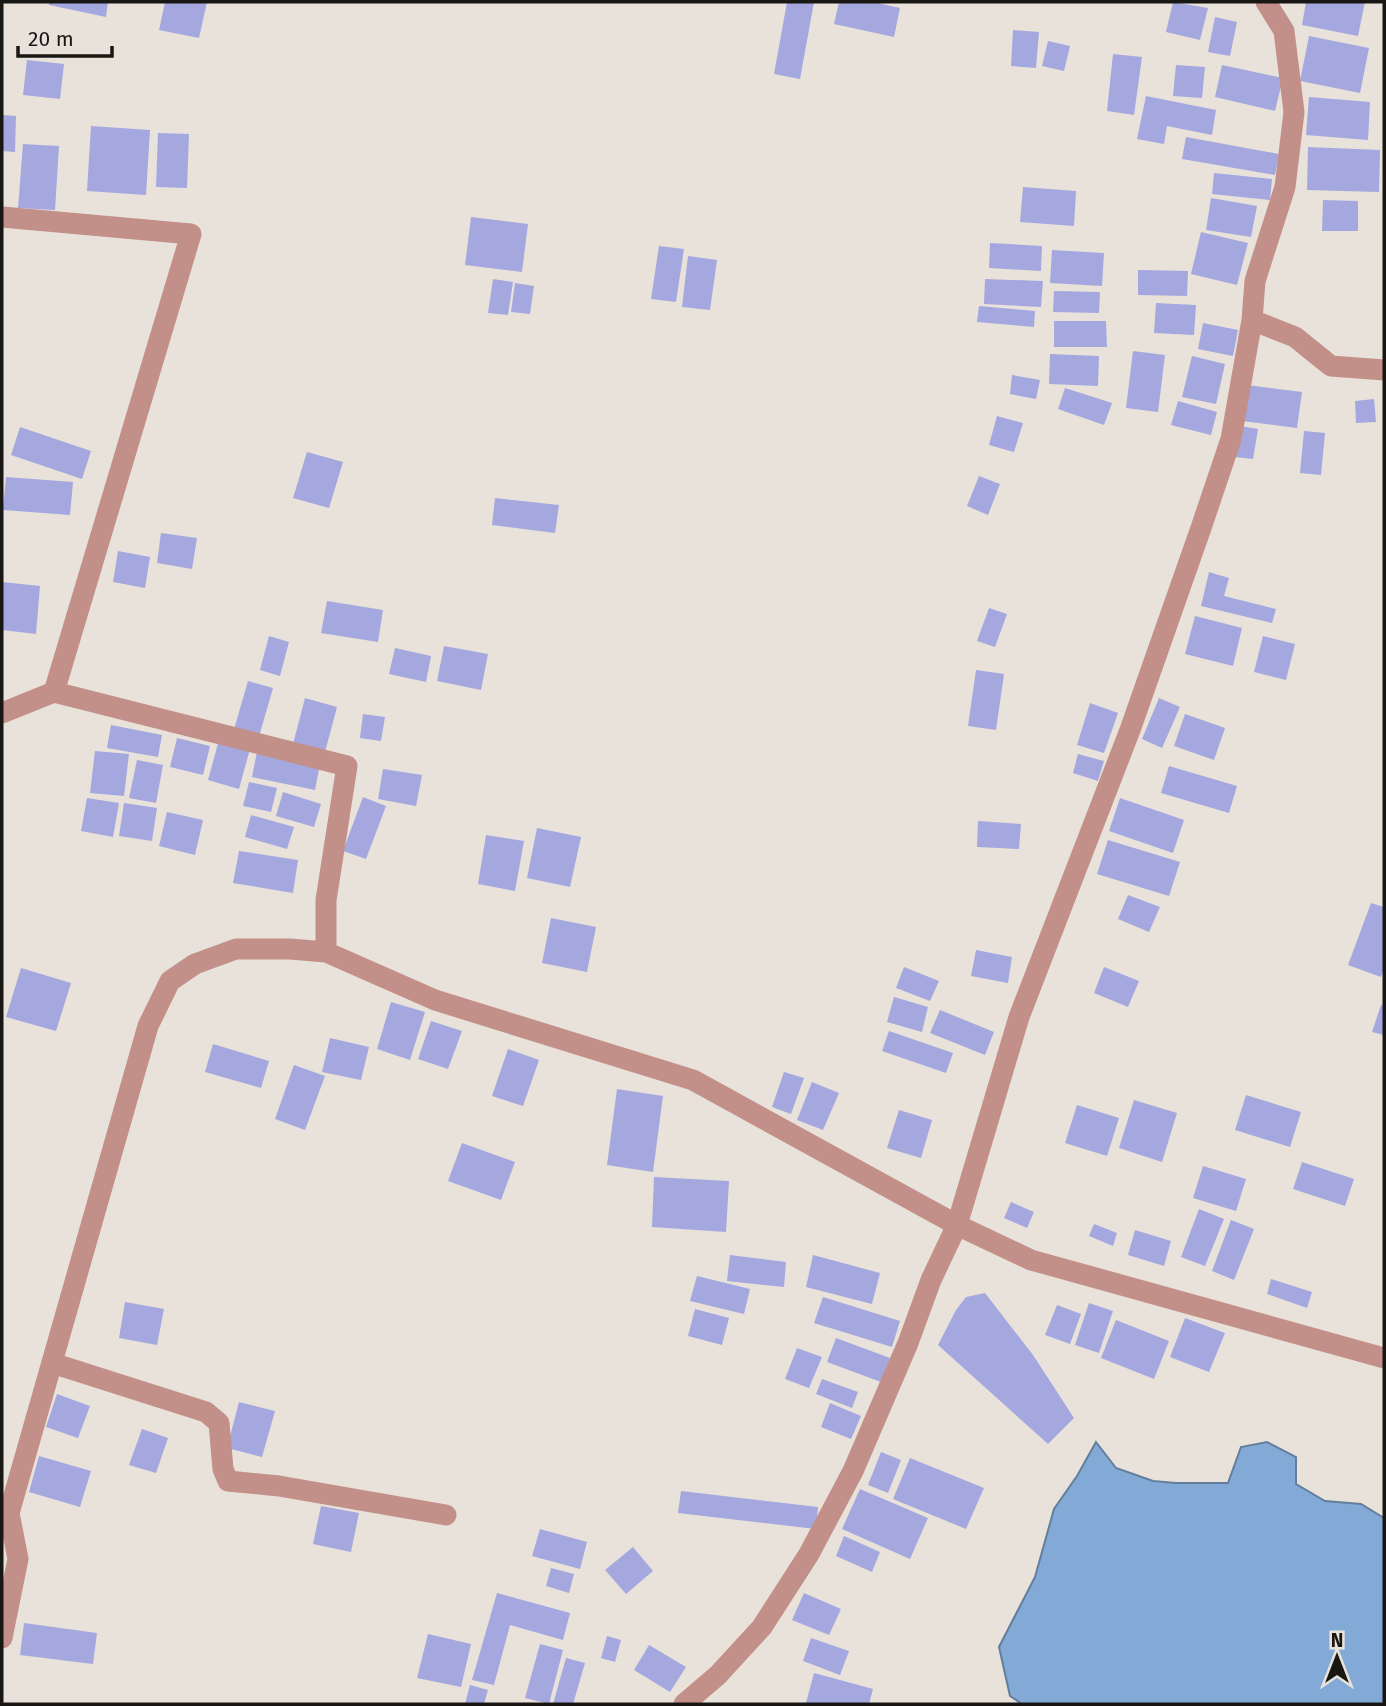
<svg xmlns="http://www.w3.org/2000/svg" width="1386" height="1706" viewBox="0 0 1386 1706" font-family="'Fira Sans',sans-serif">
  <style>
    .water { fill: #83aad7; stroke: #637e9c; stroke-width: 2 }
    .building { fill: #a4a8df }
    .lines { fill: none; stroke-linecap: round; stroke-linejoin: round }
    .minor { stroke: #c29089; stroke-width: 21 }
  </style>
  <rect width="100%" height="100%" fill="#e8e2da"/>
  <path class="water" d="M1096 1442 1116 1468 1153 1481 1176 1483H1228L1241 1447 1267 1442 1296 1457V1484L1325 1501 1361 1504 1384 1518V1704H1022L1010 1696 999 1647 1035 1577 1054 1509 1077 1476Z"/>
  <path class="building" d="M49 2H108L106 17 49 5Z
    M165 2H207L199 38 159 30Z
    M787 2H814L800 79 774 74Z
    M839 2H873L900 8 894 37 834 24Z
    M1173 2 1208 8 1200 40 1166 32Z
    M1306 2H1365L1358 36 1302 25Z
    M1215 17 1237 22 1230 56 1208 52Z
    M1013 30 1039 32 1036 68 1011 66Z
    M1309 36 1369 48 1360 93 1300 81Z
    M1048 41 1070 46 1064 71 1042 66Z
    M1113 54 1142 57 1134 115 1107 111Z
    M27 60 64 64 60 99 23 95Z
    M1176 65 1205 67 1202 98 1173 96Z
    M1222 65 1283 78 1275 111 1215 97Z
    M1146 96 1216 110 1212 135 1167 126 1164 144 1137 139Z
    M1309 97 1370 102 1368 140 1306 135Z
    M2 115 16 116 15 152 2 151Z
    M91 126 150 130 146 195 87 191Z
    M158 133 189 134 187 188 156 187Z
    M1186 137 1279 154 1275 175 1182 159Z
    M23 144 59 146 55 210 18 208Z
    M1308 147 1380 150 1379 192 1307 190Z
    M1214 173 1272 179 1270 200 1212 194Z
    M1023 187 1076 191 1074 226 1020 222Z
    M1211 198 1257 206 1251 237 1206 230Z
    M1323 200 1358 201V231H1322Z
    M471 217 528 224 522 272 465 265Z
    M1201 232 1248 243 1237 285 1191 274Z
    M990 243 1042 246 1041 271 989 268Z
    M659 246 684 249 676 302 651 299Z
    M1052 250 1104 253 1102 286 1050 283Z
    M688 256 717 260 710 310 682 307Z
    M1138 270 1188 271 1187 296 1138 295Z
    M493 279 513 282 508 315 488 313Z
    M985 279 1043 281 1041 307 984 304Z
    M515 283 534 286 530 314 511 312Z
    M1054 291 1100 292 1099 313 1053 312Z
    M1156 303 1196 305 1194 335 1154 333Z
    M979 306 1035 311 1034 327 977 322Z
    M1054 321H1106L1107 347H1054Z
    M1203 323 1238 330 1233 356 1198 349Z
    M1133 351 1165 355 1158 412 1126 408Z
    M1050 354 1099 356 1098 386 1049 384Z
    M1192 356 1225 364 1216 404 1182 397Z
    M1012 375 1040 380 1036 399 1010 394Z
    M1247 385 1302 392 1297 428 1242 421Z
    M1065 388 1112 403 1104 425 1058 409Z
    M1374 399 1376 422 1356 423 1355 401Z
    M1178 401 1217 412 1211 435 1171 425Z
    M997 416 1023 423 1014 452 989 445Z
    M1240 426 1258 429 1253 459 1235 457Z
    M20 427 91 451 82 479 11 455Z
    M1304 431 1325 433 1321 475 1300 473Z
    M307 452 343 462 329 508 293 498Z
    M979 476 1000 484 988 515 967 506Z
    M6 477 73 482 70 515 3 510Z
    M495 498 559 505 555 533 492 525Z
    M161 533 197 538 192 569 157 563Z
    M118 551 150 557 145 588 113 582Z
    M1209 572 1229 578 1224 596 1276 609 1272 623 1201 606Z
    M2 582 40 586 36 634 2 630Z
    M327 601 383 610 378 642 321 633Z
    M989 608 1007 614 995 647 977 641Z
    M1195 616 1242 628 1233 666 1185 654Z
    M269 636 289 642 280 676 260 670Z
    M1263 636 1295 644 1286 680 1254 672Z
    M444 646 488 654 481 690 437 681Z
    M395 648 431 656 426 682 389 674Z
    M976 670 1004 674 996 730 968 726Z
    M248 681 273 688 258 740 233 733Z
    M305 698 337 707 325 752 293 744Z
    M1159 698 1180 707 1162 748 1142 739Z
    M1090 703 1118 713 1104 753 1077 745Z
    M363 714 385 717 381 741 360 738Z
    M1185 714 1225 728 1214 760 1174 746Z
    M111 725 162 735 158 757 107 748Z
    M177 738 210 746 203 775 170 767Z
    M219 740 250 749 239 789 208 780Z
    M95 751 129 754 124 796 90 793Z
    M257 752 320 764 315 790 252 777Z
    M1078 754 1104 761 1098 781 1073 773Z
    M137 760 163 765 156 803 129 798Z
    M1169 766 1237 786 1229 813 1161 793Z
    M383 769 422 775 416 806 378 799Z
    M249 782 277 788 271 812 243 806Z
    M283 792 321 804 314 827 276 816Z
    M363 797 386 806 366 859 343 851Z
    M87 798 119 803 113 837 81 831Z
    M1120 798 1184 820 1173 853 1109 831Z
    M124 803 157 808 152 841 119 836Z
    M167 812 203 820 195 855 159 846Z
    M251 815 294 827 287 849 245 837Z
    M978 821 1021 824 1019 849 977 847Z
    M537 828 581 837 570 887 527 878Z
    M486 835 524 841 515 891 478 884Z
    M1108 840 1180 862 1169 896 1097 874Z
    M239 851 298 860 293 893 233 883Z
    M1128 895 1160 907 1149 932 1118 919Z
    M1371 903 1384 907V968L1381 977 1348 965Z
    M551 918 596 927 587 972 542 963Z
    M976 950 1012 957 1008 983 971 976Z
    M904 967 939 981 930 1001 896 988Z
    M1104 967 1139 981 1128 1007 1094 993Z
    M21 968 71 983 56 1031 6 1017Z
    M894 997 928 1007 922 1032 887 1022Z
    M391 1002 425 1012 410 1060 377 1049Z
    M1381 1005 1384 1006V1035L1372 1032Z
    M940 1010 994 1032 985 1055 930 1033Z
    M431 1021 462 1031 448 1069 418 1059Z
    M889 1031 953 1053 946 1073 882 1051Z
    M330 1038 369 1047 361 1080 322 1072Z
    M213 1044 269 1061 261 1088 205 1072Z
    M508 1049 539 1060 523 1106 492 1096Z
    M294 1065 325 1076 305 1130 275 1119Z
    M784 1072 804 1078 791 1114 772 1107Z
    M812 1082 839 1093 823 1130 797 1120Z
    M617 1089 663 1096 653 1172 607 1165Z
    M1246 1095 1301 1112 1290 1147 1235 1130Z
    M1134 1100 1177 1113 1162 1162 1119 1148Z
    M1077 1105 1119 1118 1107 1156 1065 1143Z
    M899 1110 932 1120 921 1158 887 1148Z
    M462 1143 515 1162 501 1200 448 1181Z
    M1302 1162 1354 1179 1345 1206 1293 1189Z
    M1203 1166 1246 1179 1236 1211 1193 1198Z
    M654 1177 729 1181 726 1232 652 1227Z
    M1011 1202 1034 1212 1027 1228 1004 1218Z
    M1199 1209 1224 1219 1205 1266 1181 1257Z
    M1231 1220 1254 1229 1234 1280 1212 1271Z
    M1094 1224 1117 1233 1113 1246 1089 1236Z
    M1135 1230 1171 1241 1164 1266 1128 1255Z
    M730 1255 786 1262 784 1287 727 1281Z
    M813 1255 880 1273 872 1304 806 1287Z
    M697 1276 750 1289 744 1314 690 1301Z
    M1271 1279 1312 1292 1307 1308 1267 1294Z
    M985 1293 1033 1355 1074 1418 1048 1444 938 1345 956 1310 966 1297Z
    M823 1297 900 1321 892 1347 814 1323Z
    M125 1302 164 1309 157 1345 119 1338Z
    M1089 1303 1113 1311 1099 1353 1075 1345Z
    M1057 1305 1081 1314 1070 1344 1045 1335Z
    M695 1309 729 1318 722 1345 688 1336Z
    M1185 1318 1225 1333 1209 1372 1170 1357Z
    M1116 1320 1169 1341 1154 1379 1101 1358Z
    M836 1338 890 1358 881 1382 827 1362Z
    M797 1348 822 1357 809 1388 785 1379Z
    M822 1379 858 1392 852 1408 816 1394Z
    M57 1394 90 1406 78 1438 46 1427Z
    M239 1402 275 1411 262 1457 227 1448Z
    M830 1403 861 1416 851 1439 821 1427Z
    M142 1429 168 1438 156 1473 129 1465Z
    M881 1452 901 1460 888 1493 868 1485Z
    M39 1456 91 1471 80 1507 29 1492Z
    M910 1458 984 1488 966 1529 893 1499Z
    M860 1489 928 1518 910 1559 842 1529Z
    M681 1491 818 1507 816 1529 678 1513Z
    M321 1506 359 1513 351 1552 313 1544Z
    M540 1529 587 1542 580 1569 532 1556Z
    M844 1536 880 1552 872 1572 836 1556Z
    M633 1547 653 1571 626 1594 605 1570Z
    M551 1568 574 1574 569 1593 546 1586Z
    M497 1593 570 1613 563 1640 510 1625 494 1685 472 1680Z
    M804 1593 841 1609 829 1635 792 1620Z
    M24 1623 97 1633 93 1664 20 1655Z
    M428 1634 471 1644 461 1687 417 1678Z
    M607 1636 621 1640 615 1662 601 1658Z
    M811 1638 849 1651 840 1675 803 1661Z
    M540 1644 563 1650 549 1704 525 1698Z
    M649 1645 686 1667 670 1692 634 1670Z
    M566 1658 585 1663 573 1704H553Z
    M814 1673 873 1689 869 1704 806 1703Z
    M470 1685 488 1690 484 1704H465Z"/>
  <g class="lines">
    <path class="minor" d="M2 217 191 234 54 692 2 713
      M1252 320 1295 337 1331 366 1384 370
      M54 692 347 766 326 900V952L435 1000 693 1080 957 1225 1031 1260 1384 1358
      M52 1363 206 1412 219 1423 223 1469 228 1481 279 1486 446 1515
      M2 1638 18 1559 9 1513 148 1026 170 981 195 964 236 949H290L326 952
      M684 1704 718 1675 762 1627 809 1554 853 1471 908 1343 931 1280 957 1225 1019 1017 1130 730 1201 528 1231 439 1252 320 1255 281 1285 187 1294 112 1284 31 1266 2"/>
  </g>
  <rect width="1386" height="1706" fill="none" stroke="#191714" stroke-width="7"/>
  <g transform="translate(1337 1657)" stroke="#e8e2da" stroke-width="5" paint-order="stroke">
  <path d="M0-5L12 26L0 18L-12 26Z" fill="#191714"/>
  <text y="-10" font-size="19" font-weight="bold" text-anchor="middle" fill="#191714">N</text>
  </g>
  <path d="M18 46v10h94v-10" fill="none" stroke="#191714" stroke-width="3.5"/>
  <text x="28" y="46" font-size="21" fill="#191714" stroke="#e8e2da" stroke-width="5" paint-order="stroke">20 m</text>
</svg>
